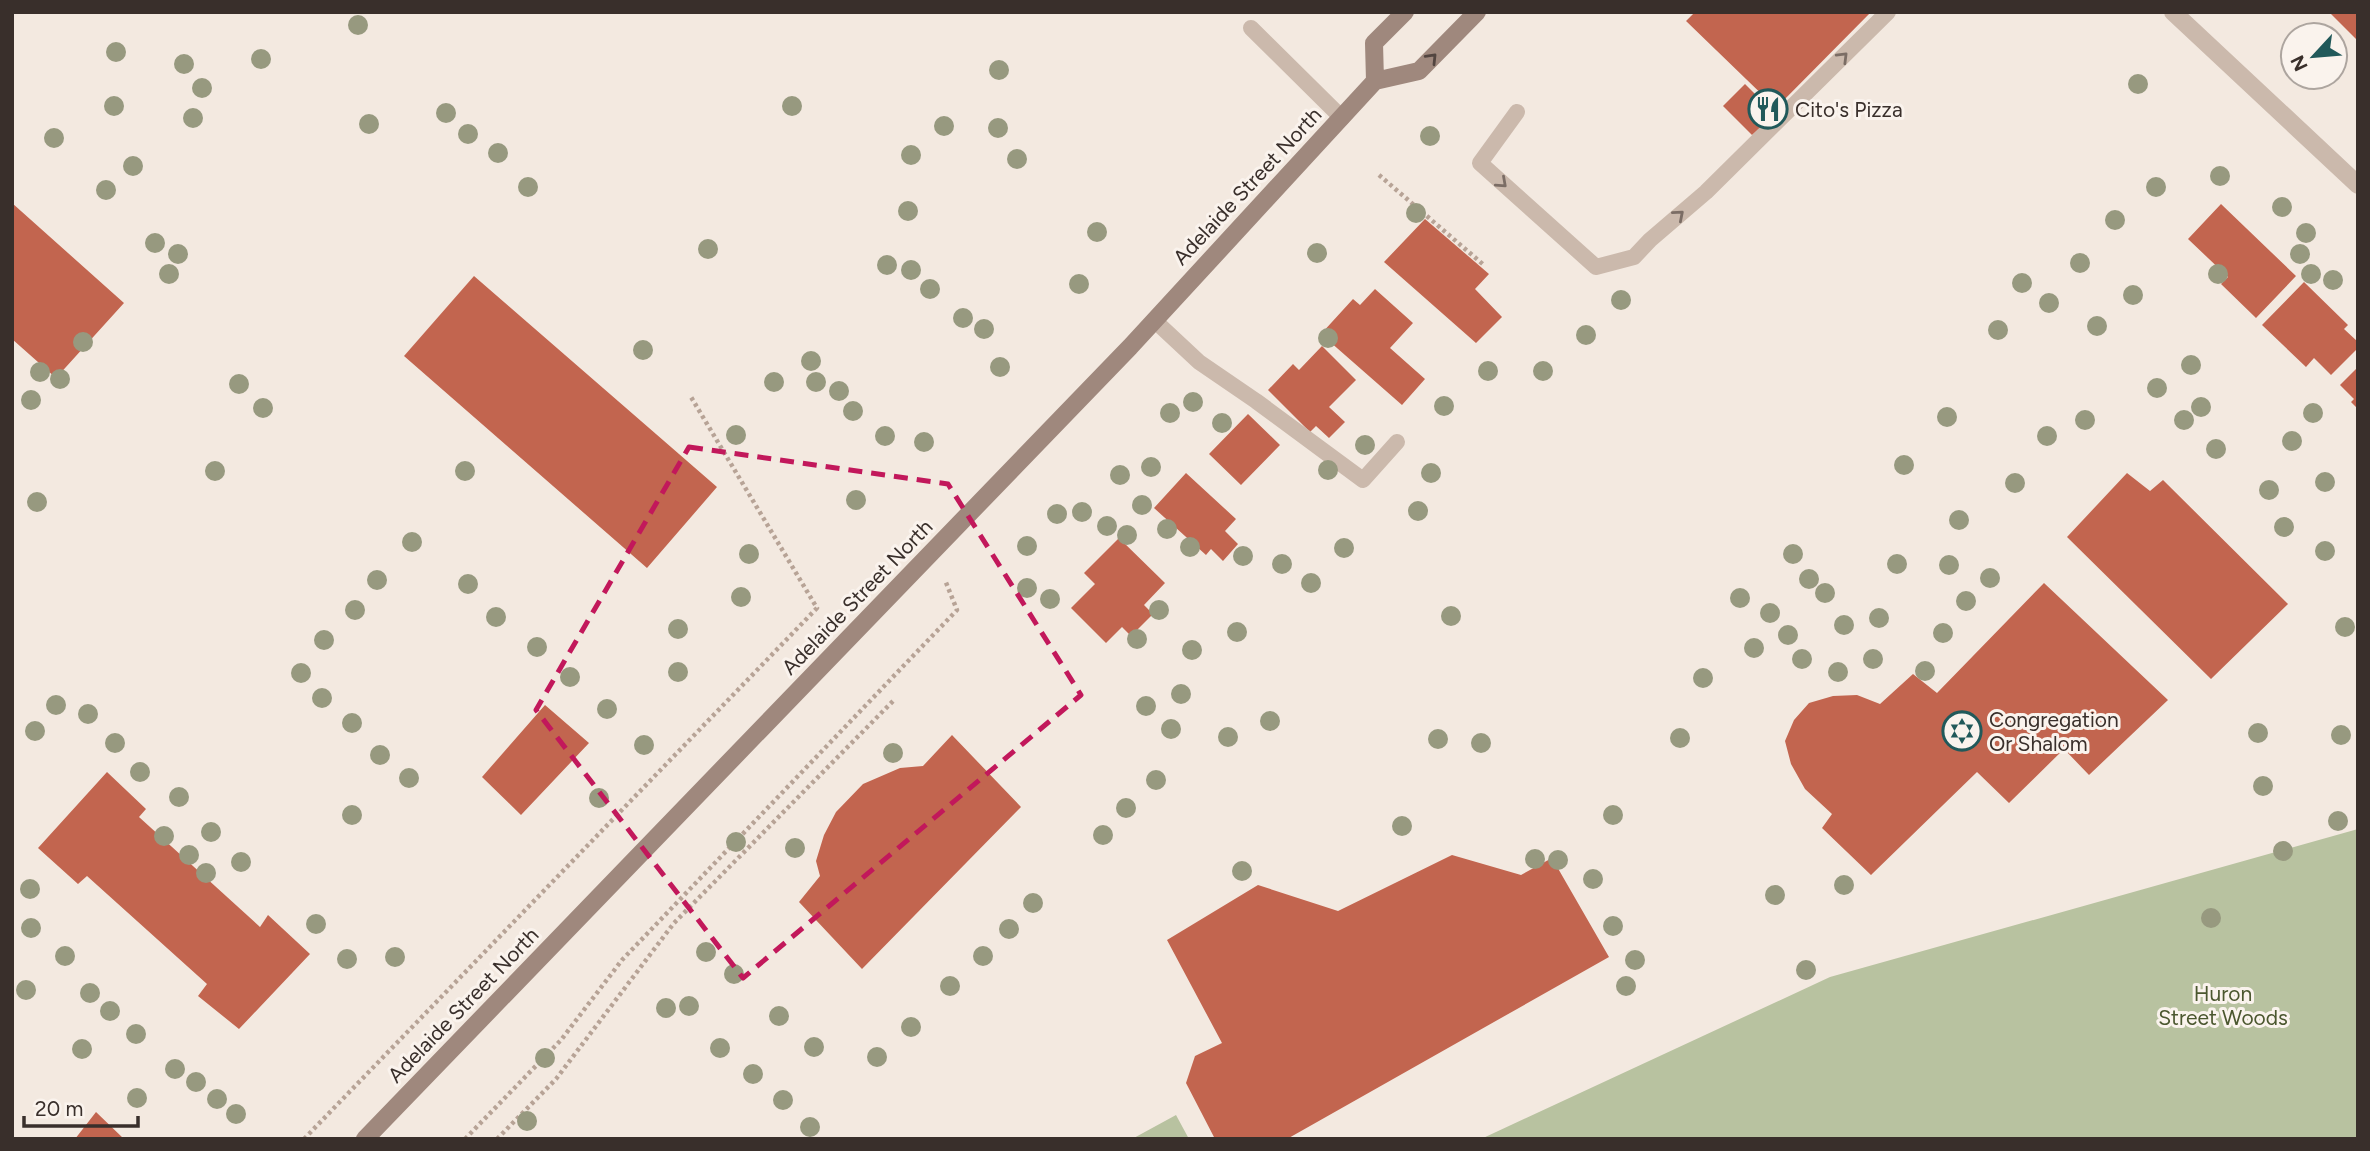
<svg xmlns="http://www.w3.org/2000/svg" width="2370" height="1151" viewBox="0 0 2370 1151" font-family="Figtree,sans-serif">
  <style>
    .green { fill: #b8c2a0 }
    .building { fill: #c2654f }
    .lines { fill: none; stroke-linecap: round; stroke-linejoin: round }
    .path { stroke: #b7a396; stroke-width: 4.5; stroke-dasharray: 3.5 3.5; stroke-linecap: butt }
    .service { stroke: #cbb9ac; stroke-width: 16 }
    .tertiary { stroke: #cbb9ac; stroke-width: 18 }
    .secondary { stroke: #9f887d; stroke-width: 18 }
    .tree { fill: #97997f }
    .oneway { stroke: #7b6d65 }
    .oneway2 { stroke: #524540 }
    .marked { fill: none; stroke: #c2185b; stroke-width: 5; stroke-dasharray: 14 9; stroke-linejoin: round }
    .labels { text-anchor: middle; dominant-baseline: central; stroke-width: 6; stroke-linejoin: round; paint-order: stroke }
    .poi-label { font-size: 21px; fill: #392f2b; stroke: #faf3ed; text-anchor: start }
    .street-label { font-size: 21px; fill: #392f2b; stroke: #faf3ed }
    .park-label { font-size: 21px; fill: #4b572f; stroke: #faf3ed }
  </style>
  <rect width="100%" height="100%" fill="#f3e9e0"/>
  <path class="green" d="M2358 829V1139H1481L1830 977Z
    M1176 1115 1189 1139H1132Z"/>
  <path class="building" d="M1695 12H1871L1776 108 1686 21Z
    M2329 12H2358V41Z
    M1745 84 1775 114 1752 135 1723 106Z
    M12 203 124 303 56 378 12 339Z
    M2221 204 2296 276 2256 318 2221 284 2228 277 2188 239Z
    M1425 219 1489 274 1475 289 1502 317 1476 343 1384 262Z
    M474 276 717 487 647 568 404 356Z
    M2304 282 2348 325 2344 329 2358 342V348L2331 375 2314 358 2306 367 2262 325Z
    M1375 289 1413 323 1390 348 1425 379 1402 405 1321 334 1353 299 1360 305Z
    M1322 346 1356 380 1329 407 1345 422 1329 438 1316 426 1310 432 1268 390 1293 364 1299 370Z
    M2358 367V409L2351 402 2354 399 2340 385Z
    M1248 414 1280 445 1241 485 1209 454Z
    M1186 473 1236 519 1225 531 1238 544 1223 561 1211 549 1206 555 1154 508Z
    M2127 473 2150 491 2163 480 2288 604 2211 679 2067 537Z
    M1119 538 1165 583 1144 605 1153 614 1131 636 1122 627 1106 643 1071 608 1095 584 1084 573Z
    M2044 583 2168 700 2089 775 2064 749 2009 803 1977 772 1871 875 1822 828 1832 814 1805 789 1791 764 1785 741 1794 720 1809 703 1833 696 1857 695 1880 704 1913 674 1937 693Z
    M545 705 589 743 521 815 482 777Z
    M952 735 1021 807 862 969 799 902 820 876 816 861 824 835 836 812 863 784 900 768 923 766Z
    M107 772 146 809 139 817 260 927 268 915 310 954 239 1029 198 996 207 984 87 876 78 884 38 848Z
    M1452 855 1521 875 1552 858 1609 957 1287 1139H1215L1186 1083 1195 1056 1222 1043 1167 940 1258 885 1338 911Z
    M96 1112 124 1139H75Z"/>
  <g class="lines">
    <path class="path" d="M1379 175 1485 266
      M304 1139 817 608 691 397
      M465 1139 561 1040 622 960 957 610 945 580
      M497 1139 556 1079 674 923 894 700"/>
    <path class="service" d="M1251 28 1342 118
      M1517 112 1480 163 1596 267 1634 257 1650 240 1706 192 1888 12
      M1154 320 1199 362 1256 401 1363 480 1397 442"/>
    <path class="tertiary" d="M2173 12 2358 185"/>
    <path class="secondary" d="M1375 81 1374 43 1405 12
      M365 1139 1130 347 1375 81 1419 71 1477 12"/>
  </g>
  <g class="tree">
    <circle cx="358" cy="25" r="10"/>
    <circle cx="116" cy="52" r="10"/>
    <circle cx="261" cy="59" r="10"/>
    <circle cx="184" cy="64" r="10"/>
    <circle cx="999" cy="70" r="10"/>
    <circle cx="2138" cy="84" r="10"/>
    <circle cx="202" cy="88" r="10"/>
    <circle cx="114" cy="106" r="10"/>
    <circle cx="792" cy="106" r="10"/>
    <circle cx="446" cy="113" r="10"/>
    <circle cx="193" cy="118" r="10"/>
    <circle cx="369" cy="124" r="10"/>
    <circle cx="944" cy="126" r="10"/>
    <circle cx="998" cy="128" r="10"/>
    <circle cx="468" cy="134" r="10"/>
    <circle cx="1430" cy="136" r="10"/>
    <circle cx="54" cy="138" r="10"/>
    <circle cx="498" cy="153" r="10"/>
    <circle cx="911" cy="155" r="10"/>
    <circle cx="1017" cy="159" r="10"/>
    <circle cx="133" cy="166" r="10"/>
    <circle cx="2220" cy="176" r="10"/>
    <circle cx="528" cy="187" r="10"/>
    <circle cx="2156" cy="187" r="10"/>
    <circle cx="106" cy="190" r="10"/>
    <circle cx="2282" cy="207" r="10"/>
    <circle cx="908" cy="211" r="10"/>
    <circle cx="1416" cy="213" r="10"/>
    <circle cx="2115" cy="220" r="10"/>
    <circle cx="1097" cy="232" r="10"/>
    <circle cx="2306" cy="233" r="10"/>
    <circle cx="155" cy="243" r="10"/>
    <circle cx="708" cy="249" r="10"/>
    <circle cx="1317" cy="253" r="10"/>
    <circle cx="178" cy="254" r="10"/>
    <circle cx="2300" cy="254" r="10"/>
    <circle cx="2080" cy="263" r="10"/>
    <circle cx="887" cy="265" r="10"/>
    <circle cx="911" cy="270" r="10"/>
    <circle cx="169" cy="274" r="10"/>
    <circle cx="2218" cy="274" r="10"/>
    <circle cx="2311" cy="274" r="10"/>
    <circle cx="2333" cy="280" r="10"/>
    <circle cx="2022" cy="283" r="10"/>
    <circle cx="1079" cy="284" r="10"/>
    <circle cx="930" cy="289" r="10"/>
    <circle cx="2133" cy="295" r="10"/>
    <circle cx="1621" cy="300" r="10"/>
    <circle cx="2049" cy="303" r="10"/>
    <circle cx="963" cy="318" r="10"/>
    <circle cx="2097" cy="326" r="10"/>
    <circle cx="984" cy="329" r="10"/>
    <circle cx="1998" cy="330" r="10"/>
    <circle cx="1586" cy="335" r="10"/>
    <circle cx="1328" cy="338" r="10"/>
    <circle cx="83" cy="342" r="10"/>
    <circle cx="643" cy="350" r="10"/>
    <circle cx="811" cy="361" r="10"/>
    <circle cx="2191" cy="365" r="10"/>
    <circle cx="1000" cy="367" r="10"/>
    <circle cx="1488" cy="371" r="10"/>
    <circle cx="1543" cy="371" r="10"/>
    <circle cx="40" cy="372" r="10"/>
    <circle cx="60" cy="379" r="10"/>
    <circle cx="774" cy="382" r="10"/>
    <circle cx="816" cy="382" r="10"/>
    <circle cx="239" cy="384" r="10"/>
    <circle cx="2157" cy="388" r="10"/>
    <circle cx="839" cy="391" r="10"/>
    <circle cx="31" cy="400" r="10"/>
    <circle cx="1193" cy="402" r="10"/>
    <circle cx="1444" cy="406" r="10"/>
    <circle cx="2201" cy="407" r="10"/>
    <circle cx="263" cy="408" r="10"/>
    <circle cx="853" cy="411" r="10"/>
    <circle cx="1170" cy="413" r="10"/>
    <circle cx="2313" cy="413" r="10"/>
    <circle cx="1947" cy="417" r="10"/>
    <circle cx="2085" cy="420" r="10"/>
    <circle cx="2184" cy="420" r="10"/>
    <circle cx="1222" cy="423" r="10"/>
    <circle cx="736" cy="435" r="10"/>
    <circle cx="885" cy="436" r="10"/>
    <circle cx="2047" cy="436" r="10"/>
    <circle cx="2292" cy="441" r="10"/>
    <circle cx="924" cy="442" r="10"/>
    <circle cx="1365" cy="445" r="10"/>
    <circle cx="2216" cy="449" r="10"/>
    <circle cx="1904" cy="465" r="10"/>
    <circle cx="1151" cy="467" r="10"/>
    <circle cx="1328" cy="470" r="10"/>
    <circle cx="215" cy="471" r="10"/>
    <circle cx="465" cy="471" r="10"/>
    <circle cx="1431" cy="473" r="10"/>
    <circle cx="1120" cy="475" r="10"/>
    <circle cx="2325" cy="482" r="10"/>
    <circle cx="2015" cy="483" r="10"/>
    <circle cx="2269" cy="490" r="10"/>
    <circle cx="856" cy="500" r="10"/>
    <circle cx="37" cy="502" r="10"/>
    <circle cx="1142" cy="505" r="10"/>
    <circle cx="1418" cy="511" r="10"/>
    <circle cx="1082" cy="512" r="10"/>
    <circle cx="1057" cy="514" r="10"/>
    <circle cx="1959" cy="520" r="10"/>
    <circle cx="1107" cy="526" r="10"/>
    <circle cx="2284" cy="527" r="10"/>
    <circle cx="1167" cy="529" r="10"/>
    <circle cx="1127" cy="535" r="10"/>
    <circle cx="412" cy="542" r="10"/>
    <circle cx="1027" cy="546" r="10"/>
    <circle cx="1190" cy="547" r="10"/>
    <circle cx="1344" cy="548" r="10"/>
    <circle cx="2325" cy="551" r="10"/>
    <circle cx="749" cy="554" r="10"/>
    <circle cx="1793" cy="554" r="10"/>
    <circle cx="1243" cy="556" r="10"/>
    <circle cx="1282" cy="564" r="10"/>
    <circle cx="1897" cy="564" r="10"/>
    <circle cx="1949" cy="565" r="10"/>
    <circle cx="1990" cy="578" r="10"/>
    <circle cx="1809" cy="579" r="10"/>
    <circle cx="377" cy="580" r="10"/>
    <circle cx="1311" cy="583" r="10"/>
    <circle cx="468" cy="584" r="10"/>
    <circle cx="1027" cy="588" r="10"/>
    <circle cx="1825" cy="593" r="10"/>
    <circle cx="741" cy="597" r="10"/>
    <circle cx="1740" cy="598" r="10"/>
    <circle cx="1050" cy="599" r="10"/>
    <circle cx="1966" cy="601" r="10"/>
    <circle cx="355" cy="610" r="10"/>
    <circle cx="1159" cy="610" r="10"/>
    <circle cx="1770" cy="613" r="10"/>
    <circle cx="1451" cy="616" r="10"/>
    <circle cx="496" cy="617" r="10"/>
    <circle cx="1879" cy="618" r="10"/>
    <circle cx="1844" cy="625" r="10"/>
    <circle cx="2345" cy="627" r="10"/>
    <circle cx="678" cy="629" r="10"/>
    <circle cx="1237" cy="632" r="10"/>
    <circle cx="1943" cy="633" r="10"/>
    <circle cx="1788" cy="635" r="10"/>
    <circle cx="1137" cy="639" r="10"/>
    <circle cx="324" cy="640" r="10"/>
    <circle cx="537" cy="647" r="10"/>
    <circle cx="1754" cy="648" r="10"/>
    <circle cx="1192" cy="650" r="10"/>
    <circle cx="1802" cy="659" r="10"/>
    <circle cx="1873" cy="659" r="10"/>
    <circle cx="1925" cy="671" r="10"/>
    <circle cx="678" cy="672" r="10"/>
    <circle cx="1838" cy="672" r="10"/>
    <circle cx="301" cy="673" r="10"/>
    <circle cx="570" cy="677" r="10"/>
    <circle cx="1703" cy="678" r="10"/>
    <circle cx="1181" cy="694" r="10"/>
    <circle cx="322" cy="698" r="10"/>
    <circle cx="56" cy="705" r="10"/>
    <circle cx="1146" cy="706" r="10"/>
    <circle cx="607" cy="709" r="10"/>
    <circle cx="88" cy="714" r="10"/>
    <circle cx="1270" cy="721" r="10"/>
    <circle cx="352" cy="723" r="10"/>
    <circle cx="1171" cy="729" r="10"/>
    <circle cx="35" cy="731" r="10"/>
    <circle cx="2258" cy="733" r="10"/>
    <circle cx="2341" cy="735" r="10"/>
    <circle cx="1228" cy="737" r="10"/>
    <circle cx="1680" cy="738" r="10"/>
    <circle cx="1438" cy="739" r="10"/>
    <circle cx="115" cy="743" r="10"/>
    <circle cx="1481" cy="743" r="10"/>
    <circle cx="644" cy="745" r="10"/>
    <circle cx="893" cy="753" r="10"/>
    <circle cx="380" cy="755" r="10"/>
    <circle cx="140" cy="772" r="10"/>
    <circle cx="409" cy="778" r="10"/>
    <circle cx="1156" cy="780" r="10"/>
    <circle cx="2263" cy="786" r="10"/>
    <circle cx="179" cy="797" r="10"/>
    <circle cx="599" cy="798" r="10"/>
    <circle cx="1126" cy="808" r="10"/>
    <circle cx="352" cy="815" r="10"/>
    <circle cx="1613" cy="815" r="10"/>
    <circle cx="2338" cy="821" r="10"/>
    <circle cx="1402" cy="826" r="10"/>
    <circle cx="211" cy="832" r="10"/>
    <circle cx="1103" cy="835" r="10"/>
    <circle cx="164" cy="836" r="10"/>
    <circle cx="736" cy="842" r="10"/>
    <circle cx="795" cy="848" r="10"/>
    <circle cx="2283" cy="851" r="10"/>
    <circle cx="189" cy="855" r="10"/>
    <circle cx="1535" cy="859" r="10"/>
    <circle cx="1558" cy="860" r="10"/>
    <circle cx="241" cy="862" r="10"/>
    <circle cx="1242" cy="871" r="10"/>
    <circle cx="206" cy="873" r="10"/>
    <circle cx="1593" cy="879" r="10"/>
    <circle cx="1844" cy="885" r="10"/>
    <circle cx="30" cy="889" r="10"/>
    <circle cx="1775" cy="895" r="10"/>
    <circle cx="1033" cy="903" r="10"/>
    <circle cx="2211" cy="918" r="10"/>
    <circle cx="316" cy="924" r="10"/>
    <circle cx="1613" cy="926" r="10"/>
    <circle cx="31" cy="928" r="10"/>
    <circle cx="1009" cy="929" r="10"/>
    <circle cx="706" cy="952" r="10"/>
    <circle cx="65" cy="956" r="10"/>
    <circle cx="983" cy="956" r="10"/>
    <circle cx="395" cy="957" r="10"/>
    <circle cx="347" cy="959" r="10"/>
    <circle cx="1635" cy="960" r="10"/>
    <circle cx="1806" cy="970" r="10"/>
    <circle cx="734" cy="974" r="10"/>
    <circle cx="950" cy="986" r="10"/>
    <circle cx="1626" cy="986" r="10"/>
    <circle cx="26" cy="990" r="10"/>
    <circle cx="90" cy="993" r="10"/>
    <circle cx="689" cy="1006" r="10"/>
    <circle cx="666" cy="1008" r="10"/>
    <circle cx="110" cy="1011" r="10"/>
    <circle cx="779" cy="1016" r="10"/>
    <circle cx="911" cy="1027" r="10"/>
    <circle cx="136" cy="1034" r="10"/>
    <circle cx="814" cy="1047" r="10"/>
    <circle cx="720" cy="1048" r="10"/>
    <circle cx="82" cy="1049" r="10"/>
    <circle cx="877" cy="1057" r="10"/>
    <circle cx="545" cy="1058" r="10"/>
    <circle cx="175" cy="1069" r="10"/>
    <circle cx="753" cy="1074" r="10"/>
    <circle cx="196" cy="1082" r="10"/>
    <circle cx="137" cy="1098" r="10"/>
    <circle cx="217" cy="1099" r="10"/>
    <circle cx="783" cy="1100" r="10"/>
    <circle cx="236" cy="1114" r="10"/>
    <circle cx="527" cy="1121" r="10"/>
    <circle cx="810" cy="1127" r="10"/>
  </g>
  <defs><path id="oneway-chevron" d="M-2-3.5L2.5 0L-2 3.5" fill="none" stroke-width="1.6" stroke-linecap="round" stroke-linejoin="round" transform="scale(1.75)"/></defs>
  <g class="oneway">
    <use href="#oneway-chevron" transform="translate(1843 57) rotate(-45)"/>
    <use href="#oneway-chevron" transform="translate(1502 183) rotate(42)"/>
    <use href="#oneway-chevron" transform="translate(1679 215) rotate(-41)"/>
  </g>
  <use class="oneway2" href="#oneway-chevron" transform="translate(1432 58) rotate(-46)"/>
  <path class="marked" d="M689 447 948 484 1081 695 743 978 536 710Z"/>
  <defs>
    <g id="restaurant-ring" transform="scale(2.0125)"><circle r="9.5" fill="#faf3ed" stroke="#21595a" stroke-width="1.5"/><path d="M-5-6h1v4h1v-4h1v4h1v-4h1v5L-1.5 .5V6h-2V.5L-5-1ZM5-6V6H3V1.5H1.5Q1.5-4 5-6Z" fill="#21595a"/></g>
    <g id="synagogue-ring" transform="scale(2.0125)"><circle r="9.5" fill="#faf3ed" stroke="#21595a" stroke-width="1.5"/><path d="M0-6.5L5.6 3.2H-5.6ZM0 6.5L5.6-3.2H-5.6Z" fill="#21595a"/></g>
  </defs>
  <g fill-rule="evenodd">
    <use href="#restaurant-ring" x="1768" y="109"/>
    <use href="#synagogue-ring" x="1962" y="731"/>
  </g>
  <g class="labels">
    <g class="poi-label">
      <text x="1795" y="109">Cito's Pizza</text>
      <text x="1989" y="719">Congregation<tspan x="1989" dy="24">Or Shalom</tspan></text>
    </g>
    <g class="street-label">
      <text transform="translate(1247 186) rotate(-47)">Adelaide Street North</text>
      <text transform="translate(857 597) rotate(-46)">Adelaide Street North</text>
      <text transform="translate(463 1005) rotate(-46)">Adelaide Street North</text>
    </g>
    <g class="park-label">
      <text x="2223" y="993">Huron<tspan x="2223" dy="24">Street Woods</tspan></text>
    </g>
  </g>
  <rect width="2370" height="1151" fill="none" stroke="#392f2b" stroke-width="28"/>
  <g transform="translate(2314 56) rotate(244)"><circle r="33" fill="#faf3ed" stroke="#ada59f" stroke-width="2"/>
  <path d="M0-5L12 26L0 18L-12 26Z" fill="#21595a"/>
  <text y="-10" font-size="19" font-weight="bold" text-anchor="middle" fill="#392f2b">N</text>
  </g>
  <path d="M24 1116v10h114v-10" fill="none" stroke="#392f2b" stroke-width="3.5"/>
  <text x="35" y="1116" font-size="21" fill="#392f2b" stroke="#faf3ed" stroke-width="5" paint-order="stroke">20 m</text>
</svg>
